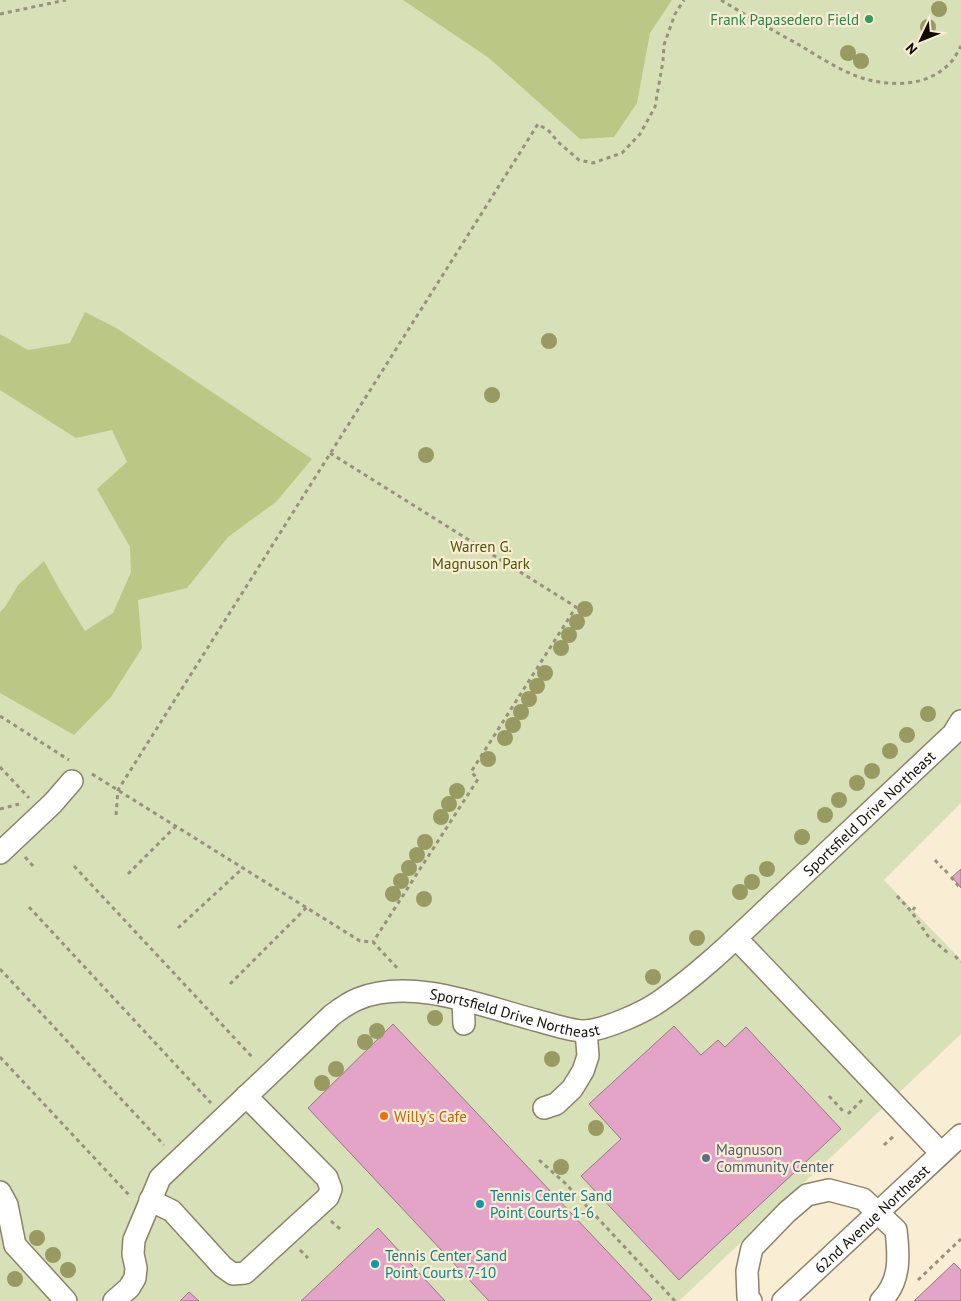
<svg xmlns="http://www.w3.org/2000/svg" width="961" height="1301" viewBox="0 0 961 1301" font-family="'PT Sans',sans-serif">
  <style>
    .green { fill: #d8e0b8 }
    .forest { fill: #bbc885 }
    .building { fill: #e4a4c7; stroke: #937a87 }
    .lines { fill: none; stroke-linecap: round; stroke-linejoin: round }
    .minor-casing { stroke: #8d826b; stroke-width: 24 }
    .path { stroke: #99917e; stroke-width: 3; stroke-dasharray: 4 4; stroke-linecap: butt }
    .minor { stroke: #fff; stroke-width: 21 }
    .tree { fill: #999962 }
    .leisure-dot { fill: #2e9e5b; stroke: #f9edd3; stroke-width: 2 }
    .food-dot { fill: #e8710a; stroke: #f9edd3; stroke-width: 2 }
    .service-dot { fill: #5c6f8a; stroke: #f9edd3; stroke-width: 2 }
    .culture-dot { fill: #0f9aa8; stroke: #f9edd3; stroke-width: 2 }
    .labels { text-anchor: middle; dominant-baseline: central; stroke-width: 4.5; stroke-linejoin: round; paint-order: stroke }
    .leisure-label { font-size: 15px; fill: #27864d; stroke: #f9edd3; text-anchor: end }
    .park-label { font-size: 15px; fill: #4b5506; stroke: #f9edd3 }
    .street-label { font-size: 15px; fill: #110d05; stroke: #f9edd3 }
    .food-label { font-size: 15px; fill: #c56008; stroke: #f9edd3; text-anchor: start }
    .service-label { font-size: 15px; fill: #4e5e75; stroke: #f9edd3; text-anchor: start }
    .culture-label { font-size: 15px; fill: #0d838f; stroke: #f9edd3; text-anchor: start }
  </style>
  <rect width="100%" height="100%" fill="#f9edd3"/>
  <path class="green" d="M0 0H961V803L884 880 961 960V1034L679 1301H0Z"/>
  <path class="forest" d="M403 0H672L650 33 637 103 614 137 580 139 489 58Z
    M85 312 118 329 312 459 276 502 228 537 187 588 138 600 142 648 111 697 74 735 0 693V612L5 607 18 585 44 561 61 592 85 631 113 613 131 572 130 547 97 489 127 462 112 430 76 438 0 390V334L28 350 70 343Z"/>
  <path class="building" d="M961 869V888L952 877Z
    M393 1024 652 1299 649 1301H489L308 1108Z
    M674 1026 701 1055 718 1040 725 1047 746 1027 841 1129 679 1280 581 1176 621 1139 589 1104Z
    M378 1228 445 1301H301Z
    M954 1263 961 1270V1301H914Z
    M189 1292 199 1301H180Z"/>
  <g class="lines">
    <g class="minor-casing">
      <g id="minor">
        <path d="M0 853 53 803 72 781"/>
        <path d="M736 938 941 1153"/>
        <path d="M463 1000 464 1024"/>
        <path d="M544 1108 556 1104 572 1089 583 1071 588 1056 586 1031"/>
        <path d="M0 1192 7 1205 15 1245"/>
        <path d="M150 1200 172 1211 223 1267 233 1274 245 1273 328 1197 331 1189 327 1178 246 1096"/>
        <path d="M15 1245 66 1301"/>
        <path id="s1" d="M114 1301 129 1288 135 1278 136 1268 133 1254 134 1240 160 1178 332 1015C340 1009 348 1003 358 999 411 977 482 1006 535 1020 548 1023 573 1032 586 1031 606 1029 643 1013 660 1001 705 970 745 929 785 892 841 839 897 786 953 734L961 721"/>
        <path d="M751 1301 748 1297 747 1271 752 1248 787 1212 807 1195 829 1190 863 1199 896 1230C899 1256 901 1281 881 1301"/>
        <path id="s2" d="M783 1301 961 1135"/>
      </g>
    </g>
    <path class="path" d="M721 0C745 15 769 28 794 42 815 54 838 70 862 78 892 87 928 87 951 62 955 58 958 51 961 46
      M0 14 66 0
      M330 453 576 607 471 772 478 779 373 942
      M0 716 69 760
      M0 767 29 798
      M92 774 360 941 373 942 399 970
      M0 809 19 804
      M116 815 118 790 538 124 549 131 558 142 579 160 593 163 622 153 640 134 655 107 663 61 664 45 675 14 684 0
      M25 857 35 868
      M935 860 942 868
      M74 866 254 1059
      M945 870 948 874
      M128 874 176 826
      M951 877 961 889
      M897 896 911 911 928 936 948 953
      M29 907 211 1103
      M913 910 915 907
      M178 928 243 868
      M955 956 961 962
      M0 969 164 1145
      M230 984 307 907
      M0 1057 129 1195
      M829 1096 843 1111
      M848 1114 862 1100
      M884 1145 895 1135
      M539 1160 565 1183 675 1301
      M331 1221 340 1229
      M300 1250 308 1258
      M918 1280 961 1239"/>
    <use href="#minor" class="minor"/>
  </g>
  <g class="tree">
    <circle cx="939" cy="9" r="8"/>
    <circle cx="928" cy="27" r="8"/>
    <circle cx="848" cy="53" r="8"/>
    <circle cx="861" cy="61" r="8"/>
    <circle cx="549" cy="341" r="8"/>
    <circle cx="492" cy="395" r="8"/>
    <circle cx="426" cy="455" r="8"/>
    <circle cx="585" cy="609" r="8"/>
    <circle cx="577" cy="622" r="8"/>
    <circle cx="569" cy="635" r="8"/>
    <circle cx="561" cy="648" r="8"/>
    <circle cx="545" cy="673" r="8"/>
    <circle cx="537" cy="686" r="8"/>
    <circle cx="529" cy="699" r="8"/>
    <circle cx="521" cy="712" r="8"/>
    <circle cx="928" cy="714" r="8"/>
    <circle cx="513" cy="725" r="8"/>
    <circle cx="907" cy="735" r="8"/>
    <circle cx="505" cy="738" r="8"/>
    <circle cx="890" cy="751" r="8"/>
    <circle cx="488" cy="759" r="8"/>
    <circle cx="872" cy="771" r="8"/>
    <circle cx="857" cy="783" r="8"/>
    <circle cx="457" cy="791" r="8"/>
    <circle cx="839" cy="800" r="8"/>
    <circle cx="449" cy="804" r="8"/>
    <circle cx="825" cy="815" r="8"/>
    <circle cx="441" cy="817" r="8"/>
    <circle cx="802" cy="837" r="8"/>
    <circle cx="425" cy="842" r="8"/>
    <circle cx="417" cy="855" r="8"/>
    <circle cx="409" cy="868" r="8"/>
    <circle cx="767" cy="869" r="8"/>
    <circle cx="401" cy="881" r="8"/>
    <circle cx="752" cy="882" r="8"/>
    <circle cx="740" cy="892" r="8"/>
    <circle cx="393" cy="894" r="8"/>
    <circle cx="424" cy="899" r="8"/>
    <circle cx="697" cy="938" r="8"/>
    <circle cx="653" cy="977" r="8"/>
    <circle cx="435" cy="1018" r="8"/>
    <circle cx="377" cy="1031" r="8"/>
    <circle cx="365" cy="1042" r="8"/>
    <circle cx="552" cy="1059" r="8"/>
    <circle cx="336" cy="1069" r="8"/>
    <circle cx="322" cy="1083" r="8"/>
    <circle cx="596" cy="1128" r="8"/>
    <circle cx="561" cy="1167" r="8"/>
    <circle cx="37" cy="1238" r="8"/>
    <circle cx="53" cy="1255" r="8"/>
    <circle cx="68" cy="1270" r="8"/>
    <circle cx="15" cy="1279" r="8"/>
  </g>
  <circle class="leisure-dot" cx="869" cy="19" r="5"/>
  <circle class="food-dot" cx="384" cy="1116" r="5"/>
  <circle class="service-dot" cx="706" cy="1158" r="5"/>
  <g class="culture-dot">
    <circle cx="480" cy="1204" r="5"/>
    <circle cx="375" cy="1264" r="5"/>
  </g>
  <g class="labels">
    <g class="leisure-label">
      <text x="859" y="19">Frank Papasedero Field</text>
    </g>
    <g class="park-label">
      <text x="481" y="546">Warren G.<tspan x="481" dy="17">Magnuson Park</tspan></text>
    </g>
    <g class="street-label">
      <text stroke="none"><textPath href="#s1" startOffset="1000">Sportsfield Drive Northeast</textPath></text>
      <text stroke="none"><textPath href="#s1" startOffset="565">Sportsfield Drive Northeast</textPath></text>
      <text stroke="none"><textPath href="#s2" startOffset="121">62nd Avenue Northeast</textPath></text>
    </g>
    <g class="food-label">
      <text x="394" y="1116">Willy's Cafe</text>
    </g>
    <g class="service-label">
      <text x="716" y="1149">Magnuson<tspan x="716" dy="17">Community Center</tspan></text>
    </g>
    <g class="culture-label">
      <text x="490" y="1195">Tennis Center Sand<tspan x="490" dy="17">Point Courts 1-6</tspan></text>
      <text x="385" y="1255">Tennis Center Sand<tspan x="385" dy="17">Point Courts 7-10</tspan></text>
    </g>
  </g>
  <g transform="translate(921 40) rotate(227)" stroke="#f9edd3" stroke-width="4" paint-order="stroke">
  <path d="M0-4L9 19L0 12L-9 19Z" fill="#110d05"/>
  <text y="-8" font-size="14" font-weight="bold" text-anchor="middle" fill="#110d05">N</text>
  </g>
</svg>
